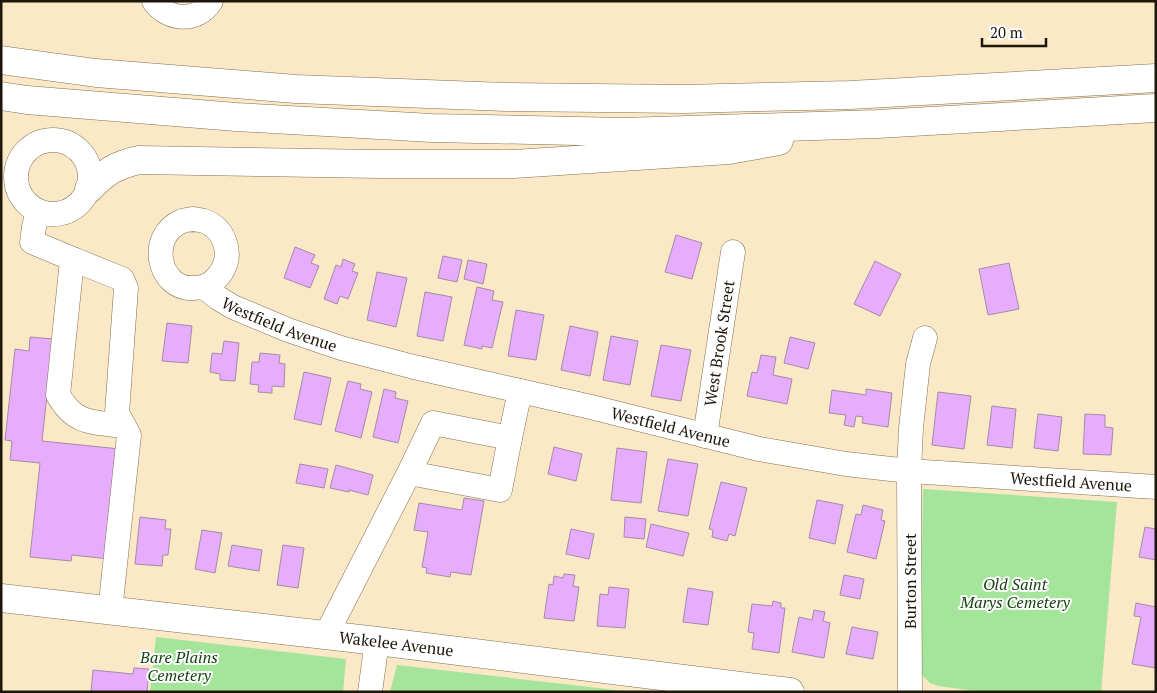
<svg xmlns="http://www.w3.org/2000/svg" width="1157" height="693" viewBox="0 0 1157 693" font-family="'PT Serif',serif">
  <style>
    .green { fill: #a5e59b }
    .building { fill: #e8acfd; stroke: #a28ca9 }
    .lines { fill: none; stroke-linecap: round; stroke-linejoin: round }
    .minor-casing { stroke: #807051; stroke-width: 25 }
    .major-casing { stroke: #807051; stroke-width: 29 }
    .highway-casing { stroke: #807051; stroke-width: 29 }
    .minor { stroke: #fff; stroke-width: 24 }
    .major { stroke: #fff; stroke-width: 28 }
    .highway { stroke: #fff; stroke-width: 28 }
    .labels { text-anchor: middle; dominant-baseline: central; stroke-width: 4; stroke-linejoin: round; paint-order: stroke }
    .street-label { font-size: 16px; fill: #1d160a; stroke: #fff }
    .park-label { font-size: 16px; font-style: italic; fill: #164410; stroke: #fff }
  </style>
  <rect width="100%" height="100%" fill="#fae8c6"/>
  <path class="green" d="M923 489 1117 502 1101 692H983L938 686 930 683 923 676 920 666Z
    M156 637 346 659 343 692H150Z
    M397 665 634 692H390Z"/>
  <path class="building" d="M676 235 702 243 692 279 665 272Z
    M295 247 315 255 311 263 319 266 310 288 284 278Z
    M443 256 462 260 457 282 438 278Z
    M343 259 355 264 352 271 358 273 348 299 340 296 337 304 324 299 336 265 341 267Z
    M468 260 487 264 483 284 464 279Z
    M875 261 901 274 880 316 854 304Z
    M1009 263 1019 309 988 315 979 269Z
    M377 272 407 278 396 327 367 320Z
    M477 287 494 291 492 300 503 302 492 348 482 346V349L464 345Z
    M425 292 452 297 443 341 417 336Z
    M516 310 544 315 536 360 508 356Z
    M167 323 192 326 188 363 162 361Z
    M570 326 598 332 590 376 561 370Z
    M611 336 638 341 630 385 603 380Z
    M30 337 53 339 42 441 120 449 109 559 72 555 71 561 30 557 40 463 10 460 12 441 5 440 15 349 29 351Z
    M790 337 815 343 808 369 784 363Z
    M224 341 239 343 235 381 220 380V374L210 372 212 353 222 354Z
    M661 345 691 350 681 401 651 396Z
    M260 353 280 355 279 363 285 364 284 387 272 386V393L258 392 259 385 250 384 252 362H259Z
    M761 355 776 357 773 375 792 379 787 404 747 396 752 372 757 373Z
    M304 372 331 378 321 425 294 419Z
    M348 381 361 384 360 389 372 392 361 438 335 431Z
    M384 389 396 392 395 398 408 401 398 443 373 437Z
    M866 389 892 393 888 427 862 423 863 417 856 416 854 427 844 425 846 415 829 413 832 390 866 395Z
    M938 392 971 396 964 449 932 445Z
    M992 406 1016 409 1012 448 987 445Z
    M1038 414 1062 417 1058 451 1034 448Z
    M1085 414 1105 415V427L1113 428 1111 455 1083 454Z
    M554 447 582 454 576 481 548 474Z
    M617 448 647 452 641 503 611 500Z
    M668 459 698 464 688 516 658 511Z
    M300 464 328 469 324 488 296 483Z
    M336 465 373 475 368 495 349 490V492L330 488Z
    M721 482 747 488 735 536 729 534 727 541 712 537 713 530 709 529Z
    M464 498 484 501 471 575 451 572 450 577 426 573 427 568 422 567 428 532 414 530 419 503 462 510Z
    M817 500 843 505 835 544 809 538Z
    M863 505 883 510 881 520 885 521 876 559 847 552 856 514 861 515Z
    M140 517 166 520 165 529H171L168 555H163L162 566 135 564Z
    M625 517 646 519 644 539 624 537Z
    M651 524 689 533 683 556 646 547Z
    M1145 527 1156 529V560L1139 557Z
    M571 529 594 534 589 559 566 554Z
    M202 530 222 533 215 573 195 569Z
    M232 545 262 550 259 571 228 566Z
    M283 545 304 548 298 588 277 585Z
    M564 574 575 575 573 586 579 587 574 621 544 618 549 584 553 585 554 576 563 578Z
    M844 575 864 579 860 599 840 595Z
    M609 587 629 589 625 628 597 626 600 594 608 595Z
    M688 588 713 592 708 625 683 622Z
    M773 601 781 603V608H785L779 653 752 649 754 633 748 632 752 604 772 606Z
    M1136 603 1156 607V668L1132 664 1141 617 1134 616Z
    M814 610 825 612 823 621 830 623 824 658 792 652 799 617 812 620Z
    M852 627 878 632 873 659 846 654Z
    M134 668 149 669 147 692H91L93 670 133 674Z"/>
  <g class="lines">
    <g class="minor-casing">
      <g id="minor">
        <path d="M154 1C168 21 197 23 211 1"/>
        <circle cx="53" cy="177" r="37"/>
        <path d="M38 211 34 227 32 242 75 260"/>
        <path d="M193 219C197 220 201 220 204 221 224 228 233 253 222 271 214 283 208 287 194 288 159 291 146 236 182 221 185 220 189 220 193 219Z"/>
        <path id="s1" d="M204 287 218 298 233 307 288 330 341 348 414 367 591 407 759 449 846 464 909 471 1156 487"/>
        <path id="s2" d="M705 436 733 252"/>
        <path d="M510 438 520 391"/>
        <path d="M110 611 129 435 117 413 126 288 122 279 75 260 71 270 58 395C75 425 93 422 124 426"/>
        <path d="M326 635 409 473 433 423 510 438 500 490 409 473"/>
        <path d="M370 692 377 641"/>
        <path d="M910 692 909 471 911 428 918 364 925 338"/>
      </g>
    </g>
    <g class="major-casing">
      <g id="major">
        <path id="s3" d="M1 598 377 641 790 692"/>
      </g>
    </g>
    <g class="highway-casing">
      <path id="highway" d="M1 60 96 73 296 89 506 97 683 99 850 95 1156 78
        M1 96 27 100 236 117 432 128 624 132 877 124 1156 108
        M89 189C105 172 116 165 139 160L378 164H514L729 150 779 141"/>
    </g>
    <use href="#minor" class="minor"/>
    <use href="#major" class="major"/>
    <use href="#highway" class="highway"/>
  </g>
  <g class="labels">
    <g class="street-label">
      <text stroke="none"><textPath href="#s1" startOffset="85">Westfield Avenue</textPath></text>
      <text stroke="none"><textPath href="#s2" startOffset="94">West Brook Street</textPath></text>
      <text stroke="none"><textPath href="#s1" startOffset="490">Westfield Avenue</textPath></text>
      <text stroke="none"><textPath href="#s1" startOffset="895">Westfield Avenue</textPath></text>
      <text transform="translate(910 581) rotate(-90)">Burton Street</text>
      <text stroke="none"><textPath href="#s3" startOffset="398">Wakelee Avenue</textPath></text>
    </g>
    <g class="park-label">
      <text x="1015" y="584">Old Saint<tspan x="1015" dy="18">Marys Cemetery</tspan></text>
      <text x="179" y="657">Bare Plains<tspan x="179" dy="18">Cemetery</tspan></text>
    </g>
  </g>
  <rect width="1157" height="693" fill="none" stroke="#1d160a" stroke-width="5"/>
  <path d="M982 38v8h64v-8" fill="none" stroke="#1d160a" stroke-width="2.5"/>
  <text x="990" y="38" font-size="15" fill="#1d160a" stroke="#ffffff" stroke-width="4" paint-order="stroke">20 m</text>
</svg>
